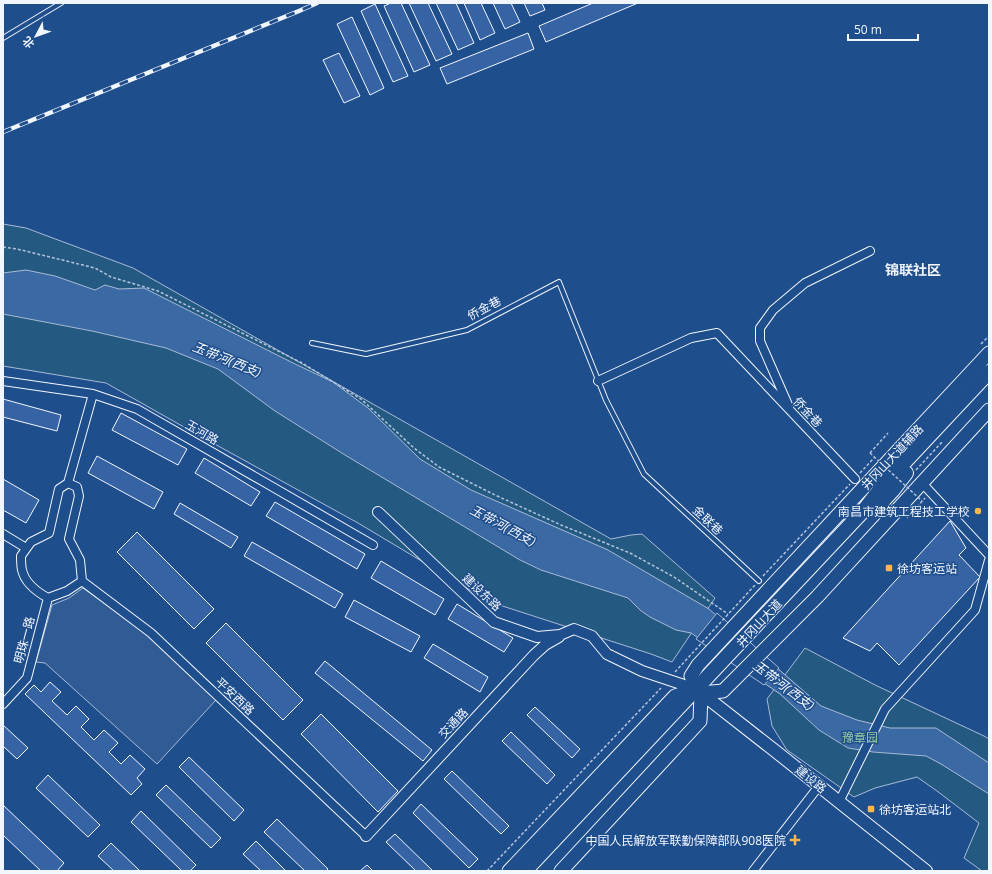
<svg xmlns="http://www.w3.org/2000/svg" width="992" height="874" viewBox="0 0 992 874" font-family="'Open Sans','Noto Sans SC',sans-serif">
  <style>
    .green { fill: #245a82; stroke: #a8bbd7 }
    .parking { fill: #305b95; stroke: #a8bbd7 }
    .water { fill: #3b69a3; stroke: #a8bbd7 }
    .pier { fill: #1f4e8c; stroke: #a8bbd7 }
    .building { fill: #3563a3; stroke: #f2f6ff }
    .lines { fill: none; stroke-linecap: round; stroke-linejoin: round }
    .service-casing { stroke: #f2f6ff; stroke-width: 6 }
    .minor-casing { stroke: #f2f6ff; stroke-width: 10 }
    .tertiary-casing { stroke: #f2f6ff; stroke-width: 12 }
    .secondary-casing { stroke: #f2f6ff; stroke-width: 14 }
    .primary-casing { stroke: #f2f6ff; stroke-width: 15 }
    .trunk-casing { stroke: #f2f6ff; stroke-width: 16 }
    .path { stroke: #b3c4dc; stroke-width: 1.5; stroke-dasharray: 3 2; stroke-linecap: butt }
    .service { stroke: #1f4e8c; stroke-width: 4 }
    .minor { stroke: #1f4e8c; stroke-width: 8 }
    .tertiary { stroke: #1f4e8c; stroke-width: 10 }
    .secondary { stroke: #1f4e8c; stroke-width: 12 }
    .primary { stroke: #1f4e8c; stroke-width: 13 }
    .trunk { stroke: #1f4e8c; stroke-width: 14 }
    .rail-casing { stroke: #f2f6ff; stroke-width: 4.5 }
    .rail { stroke: #1f4e8c; stroke-width: 3; stroke-dasharray: 9; stroke-linecap: butt }
    .path-bridge { stroke: #b3c4dc; stroke-width: 1.5; stroke-dasharray: 3 2; stroke-linecap: butt }
    .poi-dot { fill: #ffb74d; stroke: #1f4e8c; stroke-width: 1.5 }
    .labels { text-anchor: middle; dominant-baseline: central; stroke-width: 3; stroke-linejoin: round; paint-order: stroke }
    .street-label { font-size: 12px; fill: #f2f6ff; stroke: #1f4e8c }
    .poi-label { font-size: 12px; fill: #f2f6ff; stroke: #1f4e8c; text-anchor: end }
    .park-label { font-size: 12px; fill: #97c8a6; stroke: #1f4e8c }
    .water-label { font-size: 13px; font-style: italic; fill: #f2f6ff; stroke: #1f4e8c }
    .quarter-label { font-size: 14px; font-weight: bold; fill: #f2f6ff; stroke: #1f4e8c }
  </style>
  <rect width="100%" height="100%" fill="#1f4e8c"/>
  <path class="green" d="M3 224 26 228 133 268 611 539 631 535 642 534 715 598 672 662 651 654 490 602 358 523 191 431 106 383 3 366Z
    M805 648 875 685 984 736 989 739V871H982L964 858 979 823 937 791 917 777 875 788 854 797 787 750 772 726 767 699Z"/>
  <path class="parking" d="M83 588 148 635 216 700 157 764 45 663 36 662 52 605 69 598Z"/>
  <path class="water" d="M26 270 55 276 95 290 105 285 119 289 144 288 293 363 333 382 368 408 420 459 471 490 608 550 709 609 821 706 857 720 890 728H936L989 763V794L941 764 926 756 873 752 848 748 819 730 780 694 691 633 676 630 650 617 640 610 628 598 541 570 520 560 345 455 275 411 218 369 166 348 92 331 3 314V273Z"/>
  <path class="pier" d="M717 613 779 668 764 685 696 639Z"/>
  <path class="building" d="M391 3H401L430 65 414 72 384 6Z
    M409 3H428L452 54 436 61Z
    M436 3H456L474 43 458 50Z
    M464 3H481L495 33 480 40Z
    M493 3H511L520 22 505 29Z
    M524 3H542L545 10 530 16Z
    M593 3H638L546 42 539 26Z
    M375 4 408 76 393 82 361 11Z
    M352 17 384 88 370 95 337 24Z
    M528 33 534 49 447 84 440 68Z
    M339 53 360 96 344 103 323 60Z
    M3 399 61 415 57 431 3 417Z
    M121 413 187 449 178 465 112 430Z
    M97 456 163 492 154 509 88 473Z
    M204 458 260 492 251 506 195 473Z
    M3 479 39 500 26 523 3 510Z
    M275 502 365 554 357 569 266 516Z
    M180 503 238 537 231 548 174 514Z
    M950 521 966 548 959 555 980 577 899 665 877 643 870 651 843 638Z
    M137 532 214 609 194 629 117 552Z
    M252 542 343 594 335 608 244 556Z
    M381 561 444 599 435 615 371 578Z
    M354 600 420 636 411 652 345 617Z
    M457 604 513 638 504 652 448 619Z
    M226 623 303 700 283 720 206 643Z
    M433 644 488 677 480 692 424 658Z
    M325 661 432 750 423 761 315 673Z
    M50 682 61 692 52 701 67 715 76 706 89 719 81 727 94 740 104 730 118 743 109 752 121 764 130 755 145 769 137 778 142 784 131 795 25 694 34 685 41 692Z
    M535 707 580 749 572 758 527 715Z
    M321 714 398 791 378 812 301 734Z
    M3 725 28 748 17 759 3 746Z
    M511 732 555 775 547 784 502 741Z
    M189 757 244 810 234 821 179 767Z
    M452 771 509 826 501 834 444 779Z
    M48 775 100 825 88 837 36 788Z
    M166 785 221 838 211 848 156 795Z
    M421 804 478 859 469 868 413 813Z
    M3 805 64 863 57 871H41L3 835Z
    M141 811 196 865 190 871H182L131 822Z
    M277 819 328 869 326 871H305L264 832Z
    M395 834 433 871H416L386 842Z
    M256 841 286 871H261L243 854Z
    M111 843 140 871H114L98 856Z
    M367 865 373 871H360Z"/>
  <g class="lines">
    <g class="service-casing">
      <path id="service" d="M3 38 61 3
        M312 343 366 354 467 330 559 282 606 400 644 474 759 581"/>
    </g>
    <g class="minor-casing">
      <path id="minor" d="M3 381 93 394 137 409 271 486 373 545
        M598 381 691 338 717 333 855 479
        M789 407 760 341V328L773 310 805 283 870 251
        M68 483 77 487 79 496 69 539 80 560 82 581 67 591 48 598C37 592 25 583 22 570 21 565 21 561 21 556L31 542 49 533 59 489Z
        M68 483 93 394
        M922 483 989 555
        M3 534 26 548
        M82 581 151 633 366 836
        M3 704 27 678 48 598
        M839 802 885 709 975 610 989 560
        M753 871 819 786"/>
    </g>
    <g class="tertiary-casing">
      <path id="tertiary" d="M378 512 494 622 537 637 560 635 574 629 592 636 607 654 642 671 696 689
        M366 836 534 655 545 645 559 637"/>
    </g>
    <g class="secondary-casing">
      <path id="secondary" d="M696 689 779 754 926 871"/>
    </g>
    <g class="primary-casing">
      <path id="primary" d="M509 871 675 696 696 689 691 676 698 665 989 353
        M561 871 700 721 701 693 723 691 817 597 989 410"/>
    </g>
    <g class="trunk-casing">
      <path id="trunk" d="M877 507 893 490 906 473
        M525 871 864 510 885 483 989 372"/>
    </g>
    <path class="path" d="M3 247 17 249 95 268 111 277 158 291 302 363 361 399 414 448 439 467 495 495 561 525 630 553 674 577 728 614
      M981 344 989 336
      M870 453 888 433
      M916 470 943 441
      M860 473 874 458
      M907 518 925 498
      M763 576 850 484
      M675 672 755 585
      M487 871 661 688"/>
    <use href="#service" class="service"/>
    <use href="#minor" class="minor"/>
    <use href="#tertiary" class="tertiary"/>
    <use href="#secondary" class="secondary"/>
    <use href="#primary" class="primary"/>
    <use href="#trunk" class="trunk"/>
    <g class="rail-casing">
      <path id="rail" d="M3 132 299 11 317 3"/>
    </g>
    <use href="#rail" class="rail"/>
    <path class="path-bridge" d="M870 453 922 501"/>
  </g>
  <g class="poi-dot">
    <circle cx="978" cy="511" r="4"/>
    <rect x="885" y="564" width="8" height="8" rx="2"/>
    <rect x="867" y="805" width="8" height="8" rx="2"/>
    <path d="M793 834h4v4h4v4h-4v4h-4v-4h-4v-4h4z"/>
  </g>
  <g class="labels">
    <g class="street-label">
      <text transform="translate(484 308) rotate(-28)">侨金巷</text>
      <text transform="translate(808 412) rotate(47)">侨金巷</text>
      <text transform="translate(202 432) rotate(30)">玉河路</text>
      <text transform="translate(892 457) rotate(-47)">井冈山大道辅路</text>
      <text transform="translate(708 520) rotate(43)">金联巷</text>
      <text transform="translate(482 592) rotate(43)">建设东路</text>
      <text transform="translate(759 623) rotate(-47)">井冈山大道</text>
      <text transform="translate(24 640) rotate(-75)">明珠一路</text>
      <text transform="translate(235 696) rotate(43)">平安西路</text>
      <text transform="translate(453 723) rotate(-47)">交通路</text>
      <text transform="translate(811 779) rotate(39)">建设路</text>
    </g>
    <g class="poi-label">
      <text x="970" y="511">南昌市建筑工程技工学校</text>
      <text x="897" y="568" text-anchor="start">徐坊客运站</text>
      <text x="879" y="809" text-anchor="start">徐坊客运站北</text>
      <text x="786" y="840">中国人民解放军联勤保障部队908医院</text>
    </g>
    <g class="park-label">
      <text x="860" y="737">豫章园</text>
    </g>
    <g class="water-label">
      <text transform="translate(227 359) rotate(22)">玉带河(西支)</text>
      <text transform="translate(503 525) rotate(28)">玉带河(西支)</text>
      <text transform="translate(784 685) rotate(37)">玉带河(西支)</text>
    </g>
    <g class="quarter-label">
      <text x="913" y="269">锦联社区</text>
    </g>
  </g>
  <rect width="992" height="874" fill="none" stroke="#f2f6ff" stroke-width="8"/>
  <g transform="translate(36 36) rotate(229)" stroke="#1f4e8c" stroke-width="3" paint-order="stroke">
  <path d="M0-3L7 15L0 10L-7 15Z" fill="#f2f6ff"/>
  <text y="-6" font-size="11" font-weight="bold" text-anchor="middle" fill="#f2f6ff">北</text>
  </g>
  <path d="M848 34v6h70v-6" fill="none" stroke="#f2f6ff" stroke-width="2"/>
  <text x="854" y="34" font-size="12" fill="#f2f6ff" stroke="#1f4e8c" stroke-width="3" paint-order="stroke">50 m</text>
</svg>
